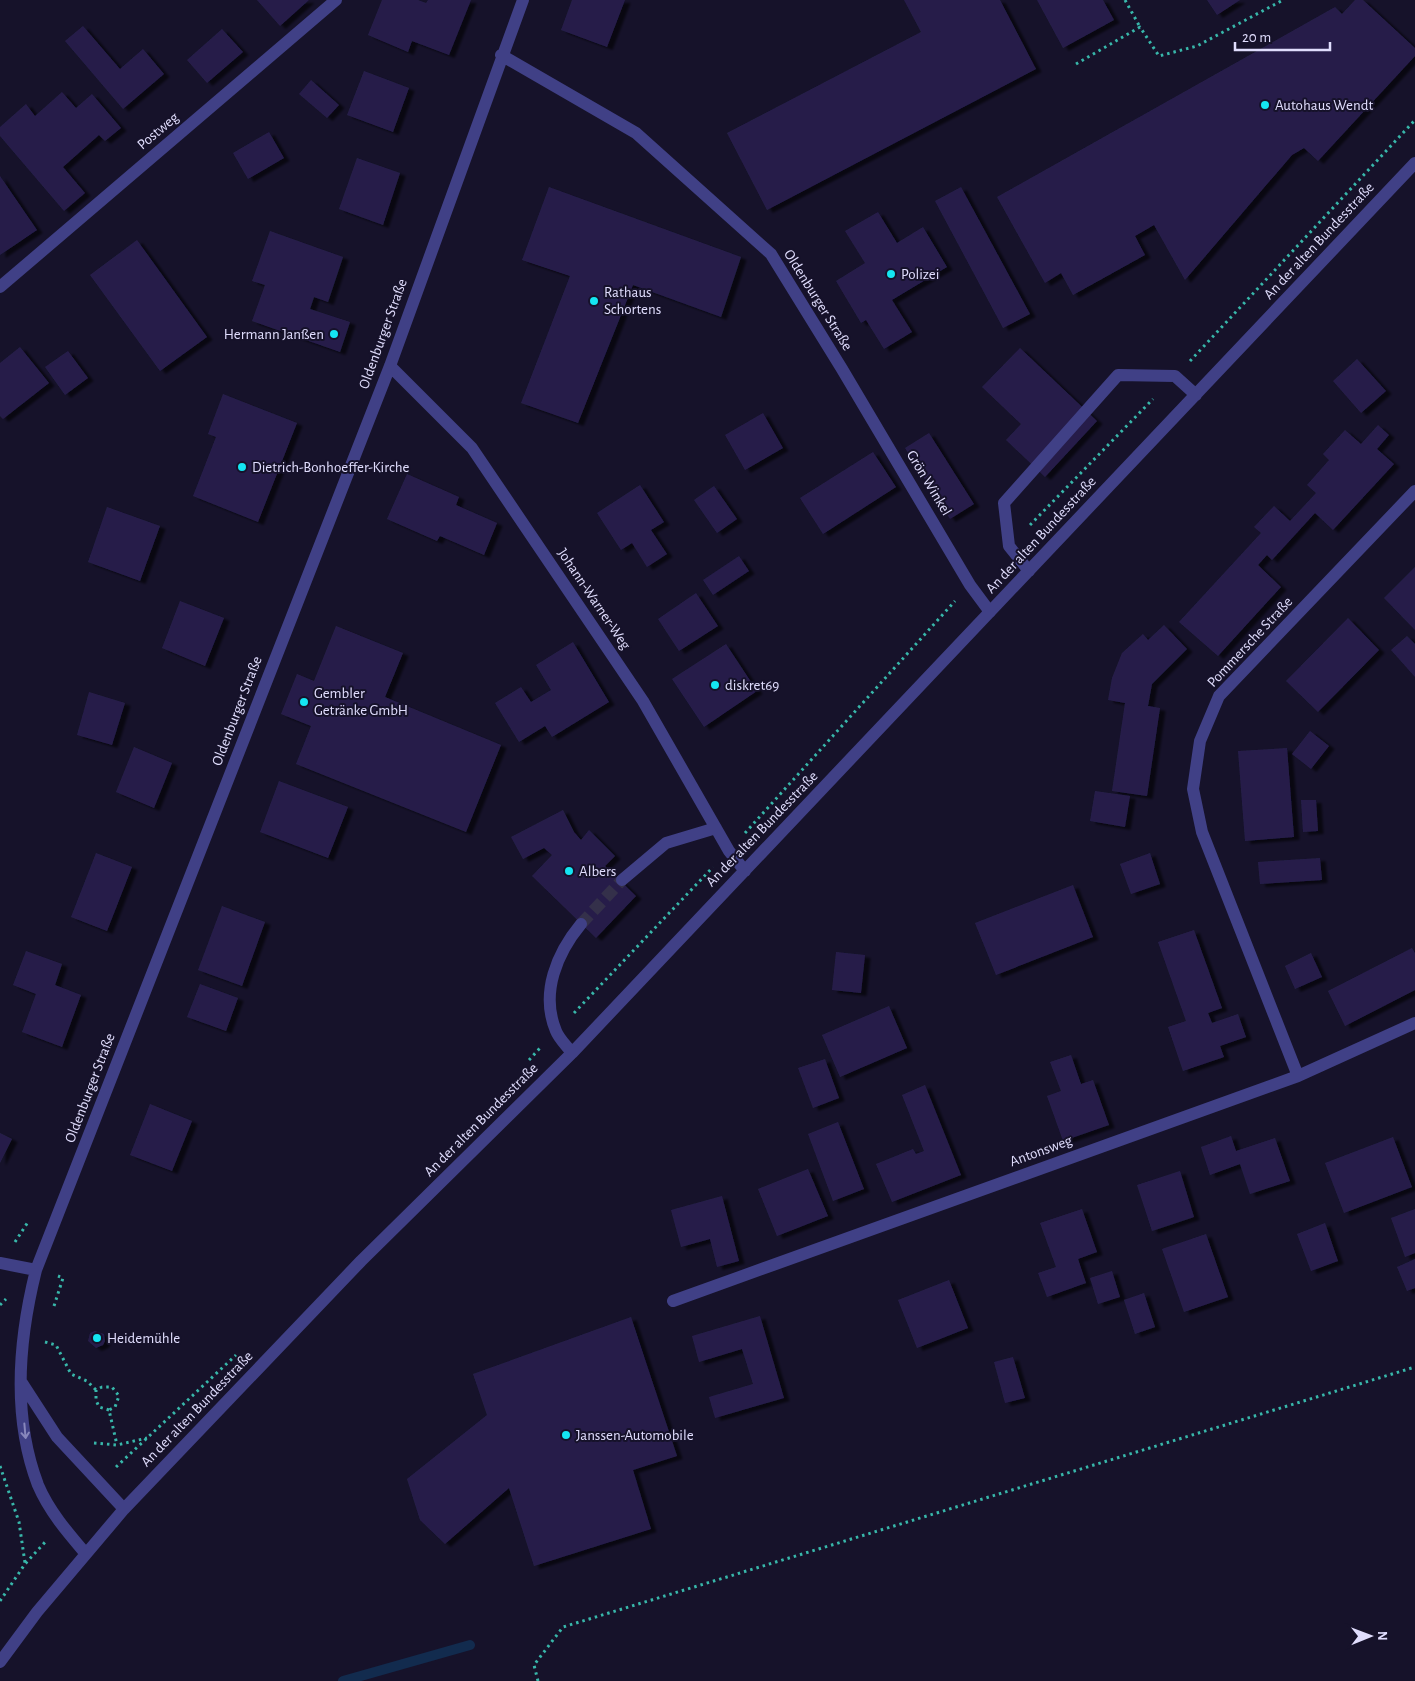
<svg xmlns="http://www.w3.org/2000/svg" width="1415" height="1681" viewBox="0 0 1415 1681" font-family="'Alegreya Sans',sans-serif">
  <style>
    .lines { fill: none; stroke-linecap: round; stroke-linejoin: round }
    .stream { stroke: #122b4e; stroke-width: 10 }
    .building { fill: #261f4a; filter: url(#shadow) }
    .minor-tunnel { stroke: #34304a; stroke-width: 12; stroke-dasharray: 12 6; stroke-linecap: butt }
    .path { stroke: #38b7aa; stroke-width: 3; stroke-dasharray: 2.5 4; stroke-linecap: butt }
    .minor { stroke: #404086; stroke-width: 12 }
    .oneway { stroke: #8887bc }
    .poi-dot { fill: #14e5f2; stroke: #16122a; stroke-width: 2 }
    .labels { text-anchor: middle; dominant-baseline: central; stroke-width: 4; stroke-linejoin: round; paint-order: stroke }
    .poi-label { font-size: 15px; fill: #e0ddfd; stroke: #16122a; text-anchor: start }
    .street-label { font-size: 15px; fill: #e0ddfd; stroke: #16122a }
  </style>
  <defs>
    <filter id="shadow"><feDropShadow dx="5.5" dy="3" stdDeviation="1" flood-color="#0009"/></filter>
  </defs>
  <rect width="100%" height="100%" fill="#16122a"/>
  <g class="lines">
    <path class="stream" d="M343 1681 470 1645"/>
  </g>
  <path class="building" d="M257 0H309L280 26Z
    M382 0H418L426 3 428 0H471L449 55 412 41 408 52 368 35Z
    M572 0H625L607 47 561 30Z
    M904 0H1000L1036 69 767 210 727 133 921 32Z
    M1037 0H1103L1114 20 1063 48Z
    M1207 0H1240L1217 15Z
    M1355 0H1363L1415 48V56L1318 161 1304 148 1292 155 1185 280 1154 225 1135 236 1145 255 1073 295 1061 273 1045 283 997 197 1335 7 1342 14Z
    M83 26 120 69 143 49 164 74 123 109 65 41Z
    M222 29 243 52 207 83 187 60Z
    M364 71 409 88 393 132 347 115Z
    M311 80 339 105 327 118 299 94Z
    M62 92 76 108 92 94 121 128 105 141 99 135 63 167 85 193 64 211 0 136V127L26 104 35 116Z
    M269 132 284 158 248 179 233 153Z
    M357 158 400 173 383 225 339 209Z
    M0 176 37 230 0 255Z
    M549 187 741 257 721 317 633 285 578 423 521 403 570 276 522 260Z
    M961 187 1030 314 1003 328 935 201Z
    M878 212 897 243 923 227 947 267 892 300 912 332 884 349 866 320 861 323 836 281 865 263 845 231Z
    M270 231 343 257 328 302 314 297 310 309 350 322 340 352 252 321 265 285 252 281Z
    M137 240 207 337 160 371 90 275Z
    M20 347 49 383 3 419 0 416V363Z
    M1020 348 1097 421 1045 477 1006 440 1021 424 982 387Z
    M68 351 88 378 65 395 45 367Z
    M1357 359 1386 391 1361 413 1333 381Z
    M223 394 297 423 258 522 193 496 216 437 208 434Z
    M763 413 783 448 745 470 725 435Z
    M1378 425 1389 435 1377 449 1394 464 1333 530 1315 513 1272 560 1267 555 1258 565 1281 587 1218 656 1179 622 1261 533 1254 527 1274 506 1290 521 1316 493 1307 485 1329 460 1323 454 1345 430 1361 444Z
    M929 433 974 504 950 519 905 448Z
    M873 452 896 487 823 534 800 498Z
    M407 474 459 497 456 505 497 523 484 555 440 536 437 541 387 519Z
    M640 485 664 522 651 530 667 554 647 567 632 543 621 550 597 513Z
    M714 486 737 519 717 533 694 500Z
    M107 507 160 526 140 581 88 562Z
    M739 556 749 571 713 595 703 580Z
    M1415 567V630L1384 598Z
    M696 593 718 626 679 651 658 619Z
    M180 601 224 618 205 666 162 648Z
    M1348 618 1379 650 1318 712 1286 681Z
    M1164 625 1187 649 1152 684 1148 706 1160 708 1147 796 1112 791 1125 703 1108 700 1112 678 1122 653 1143 634 1148 640Z
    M336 626 403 653 385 697 501 745 466 832 296 764 311 726 281 714 297 674 314 681Z
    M1407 636 1415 644V677L1391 650Z
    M573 642 609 702 552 737 545 726 519 742 495 703 521 687 531 702 551 690 536 665Z
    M726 644 757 691 704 727 672 679Z
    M89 692 125 703 112 745 77 735Z
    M1310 731 1329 746 1311 769 1292 754Z
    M134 747 172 763 154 808 116 792Z
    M1287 748 1294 837 1245 841 1238 751Z
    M279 781 348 807 328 858 260 832Z
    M1095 791 1130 796 1125 827 1090 821Z
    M1301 800H1316L1318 831 1303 832Z
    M563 810 574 832 581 840 589 830 615 856 605 866 636 896 596 938 532 876 552 855 544 848 523 859 511 837Z
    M96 853 132 867 107 931 71 917Z
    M1150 853 1160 884 1131 894 1120 864Z
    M1320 858 1322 880 1260 884 1258 862Z
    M1073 885 1093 937 996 975 975 923Z
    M222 906 265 922 242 986 198 970Z
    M1194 930 1222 1008 1208 1013 1212 1023 1238 1014 1246 1037 1220 1046 1224 1057 1183 1071 1168 1027 1186 1021 1158 942Z
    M1412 948 1415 953V990L1345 1026 1328 991Z
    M26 951 62 964 55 985 81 995 62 1047 22 1032 36 994 13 985Z
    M836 952 865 955 861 993 832 990Z
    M1311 953 1322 977 1295 989 1285 966Z
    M200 984 238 998 226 1031 187 1017Z
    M889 1006 907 1048 840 1077 822 1035Z
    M1071 1055 1081 1084 1093 1080 1109 1125 1063 1141 1047 1096 1061 1091 1050 1062Z
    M825 1059 839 1098 813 1108 798 1068Z
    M925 1085 961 1175 892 1202 876 1164 913 1149 916 1154 924 1151 902 1095Z
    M150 1104 192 1121 172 1171 130 1155Z
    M838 1122 864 1189 833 1201 808 1134Z
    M0 1133 12 1139 0 1163Z
    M1231 1136 1236 1151 1275 1138 1290 1181 1250 1194 1240 1164 1210 1175 1201 1147Z
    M1393 1137 1412 1187 1344 1213 1325 1163Z
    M808 1169 828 1216 777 1236 758 1189Z
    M1180 1171 1194 1217 1152 1231 1137 1185Z
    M722 1196 739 1261 717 1267 710 1239 681 1247 671 1210Z
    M1082 1209 1097 1252 1078 1259 1086 1283 1047 1297 1038 1273 1056 1267 1040 1223Z
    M1415 1209V1253L1405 1257 1391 1218Z
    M1325 1223 1338 1261 1311 1271 1297 1234Z
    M1206 1234 1228 1297 1184 1312 1162 1249Z
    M1415 1259V1288L1407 1291 1397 1267Z
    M1112 1271 1120 1297 1098 1304 1090 1278Z
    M949 1280 968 1328 917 1348 898 1300Z
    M1144 1293 1155 1327 1135 1334 1124 1300Z
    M760 1316 784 1398 715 1418 709 1397 753 1384 742 1349 699 1362 692 1336Z
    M631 1317 677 1456 633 1470 651 1529 534 1566 509 1488 445 1544 420 1520 407 1479 487 1415 473 1374Z
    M95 1331 104 1334 105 1341 103 1345 96 1348 88 1341 90 1333Z
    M1013 1357 1025 1398 1005 1403 994 1362Z"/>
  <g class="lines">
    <path class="minor-tunnel" d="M581 924 622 880"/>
    <path class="path" d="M1125 0 1140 27
      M1076 64 1140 27 1159 56 1197 46 1283 0
      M1190 361 1415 120
      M1030 525 1153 399
      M745 833 955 601
      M574 1013 713 867
      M529 1060 540 1048
      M15 1242 28 1222
      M0 1305 6 1299
      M54 1306 63 1278 58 1276
      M45 1342 56 1345 71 1374 87 1381 96 1390
      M109 1410 99 1407 96 1400V1390L102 1387H112L119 1396 115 1407 109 1410 117 1445
      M94 1443 117 1445 147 1438
      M0 1466 19 1522 25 1563
      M116 1467 236 1355
      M0 1601 25 1564 47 1540
      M538 1681 534 1665 563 1627 1415 1367"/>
    <path class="minor" d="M501 55 636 133 771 254 842 369 970 585 990 612
      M0 287 336 0
      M390 366 472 448 643 701 729 851 745 871
      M1029 571 1009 546 1004 503 1118 375 1175 376 1196 395
      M622 880 666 843 716 828
      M572 1053C567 1046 559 1039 556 1031 540 993 557 953 581 924
      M1298 1076 1202 832 1193 789 1200 741 1219 696 1415 491
      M0 1263 36 1270
      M673 1301 1298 1076 1415 1023
      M22 1383 57 1437 124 1509
      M86 1554C68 1533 49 1511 38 1485 12 1417 19 1338 36 1270L390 366 523 0
      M0 1662 37 1612 124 1509 361 1261 572 1053 1415 163"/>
  </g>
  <defs><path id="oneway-shaft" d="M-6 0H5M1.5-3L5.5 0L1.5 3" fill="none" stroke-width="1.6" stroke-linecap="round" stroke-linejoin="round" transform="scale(1.25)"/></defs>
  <use class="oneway" href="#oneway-shaft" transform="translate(25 1431) rotate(85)"/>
  <g class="poi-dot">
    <circle cx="1265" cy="105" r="5"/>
    <circle cx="891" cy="274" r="5"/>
    <circle cx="594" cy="301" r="5"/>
    <circle cx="334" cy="334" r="5"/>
    <circle cx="242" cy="467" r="5"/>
    <circle cx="715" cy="685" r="5"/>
    <circle cx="304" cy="702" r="5"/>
    <circle cx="569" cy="871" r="5"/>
    <circle cx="97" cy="1338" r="5"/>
    <circle cx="566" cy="1435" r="5"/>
  </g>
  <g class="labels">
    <g class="poi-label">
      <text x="1275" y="105">Autohaus Wendt</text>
      <text x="901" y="274">Polizei</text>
      <text x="604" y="292">Rathaus<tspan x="604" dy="17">Schortens</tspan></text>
      <text x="324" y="334" text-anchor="end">Hermann Janßen</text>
      <text x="252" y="467">Dietrich-Bonhoeffer-Kirche</text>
      <text x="725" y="685">diskret69</text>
      <text x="314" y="693">Gembler<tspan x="314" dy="17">Getränke GmbH</tspan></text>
      <text x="579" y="871">Albers</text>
      <text x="107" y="1338">Heidemühle</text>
      <text x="576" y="1435">Janssen-Automobile</text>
    </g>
    <g class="street-label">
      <text transform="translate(158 131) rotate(-40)">Postweg</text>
      <text transform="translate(1319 241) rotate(-47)">An der alten Bundesstraße</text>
      <text transform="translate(818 300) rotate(58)">Oldenburger Straße</text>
      <text transform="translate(383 334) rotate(-70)">Oldenburger Straße</text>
      <text transform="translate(929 483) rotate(59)">Grön Winkel</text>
      <text transform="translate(1041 535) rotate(-47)">An der alten Bundesstraße</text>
      <text transform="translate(594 599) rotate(56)">Johann-Warner-Weg</text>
      <text transform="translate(1250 642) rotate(-47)">Pommersche Straße</text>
      <text transform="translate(237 711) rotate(-69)">Oldenburger Straße</text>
      <text transform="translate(762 829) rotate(-46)">An der alten Bundesstraße</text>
      <text transform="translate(90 1088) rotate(-69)">Oldenburger Straße</text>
      <text transform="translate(481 1120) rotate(-45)">An der alten Bundesstraße</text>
      <text transform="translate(1041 1151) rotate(-20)">Antonsweg</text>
      <text transform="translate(197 1409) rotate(-46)">An der alten Bundesstraße</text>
    </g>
  </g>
  <g transform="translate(1370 1636) rotate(89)" stroke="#16122a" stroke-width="4" paint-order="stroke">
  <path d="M0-4L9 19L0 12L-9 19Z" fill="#e0ddfd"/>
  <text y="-8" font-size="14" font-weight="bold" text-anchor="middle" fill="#e0ddfd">N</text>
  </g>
  <path d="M1235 42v8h95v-8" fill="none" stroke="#e0ddfd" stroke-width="2.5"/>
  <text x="1242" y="42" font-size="15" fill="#e0ddfd" stroke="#16122a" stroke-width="4" paint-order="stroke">20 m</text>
</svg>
